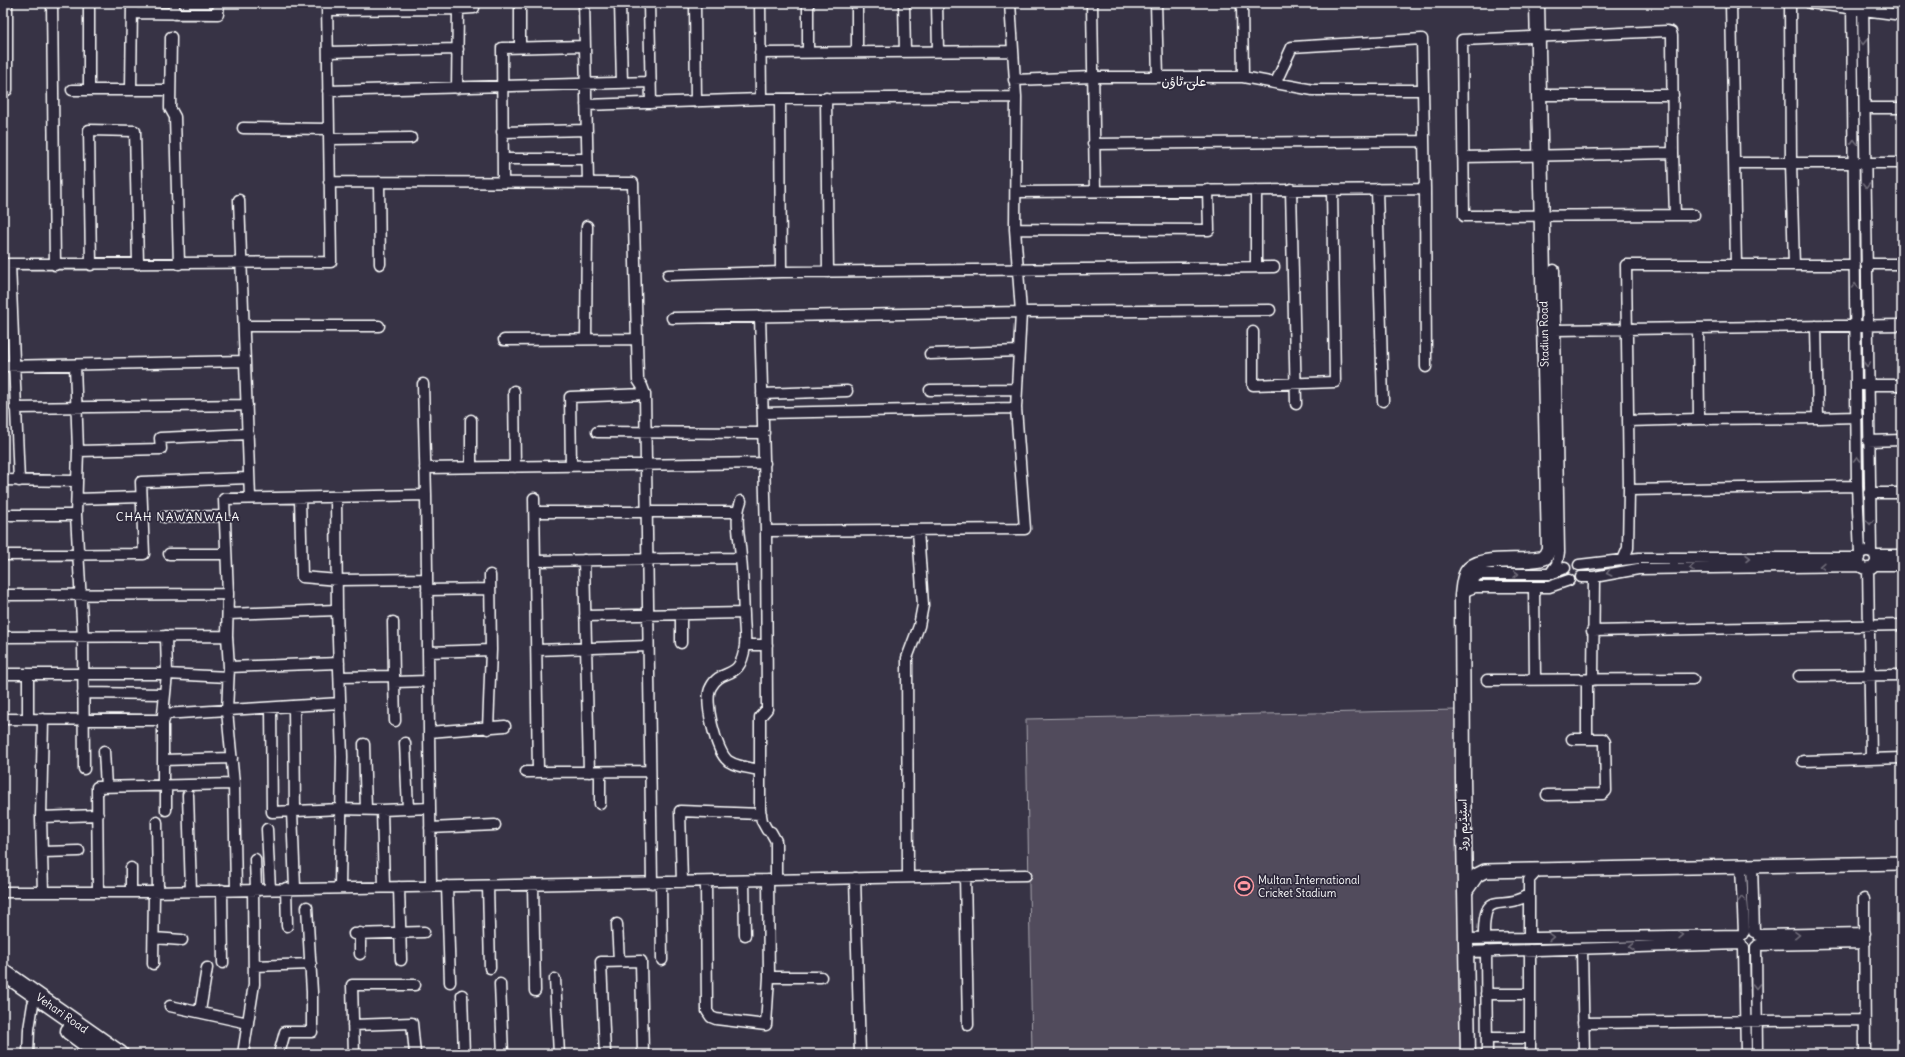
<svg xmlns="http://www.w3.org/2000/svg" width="1905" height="1057" viewBox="0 0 1905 1057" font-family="Delius,'Playpen Sans Arabic',sans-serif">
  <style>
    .green { fill: #514c5c; stroke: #a8a6ae }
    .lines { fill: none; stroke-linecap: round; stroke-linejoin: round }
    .minor-casing { stroke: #fff; stroke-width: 13 }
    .tertiary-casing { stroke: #fff; stroke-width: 16 }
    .secondary-casing { stroke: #fff; stroke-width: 17 }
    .primary-casing { stroke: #fff; stroke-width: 19 }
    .minor { stroke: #2f2a3d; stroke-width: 10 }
    .tertiary { stroke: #2f2a3d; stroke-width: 13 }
    .secondary { stroke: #2f2a3d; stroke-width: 14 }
    .primary { stroke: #2f2a3d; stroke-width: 16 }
    .oneway { stroke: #6d6a77 }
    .labels { text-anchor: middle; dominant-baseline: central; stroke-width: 3.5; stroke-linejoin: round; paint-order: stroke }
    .street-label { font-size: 11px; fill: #fff; stroke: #2f2a3d }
    .poi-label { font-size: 11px; fill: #fff; stroke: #2f2a3d; text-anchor: start }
    .neighbourhood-label { font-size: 12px; letter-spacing: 1px; fill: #fff; stroke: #2f2a3d }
    .quarter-label { font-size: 13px; fill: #fff; stroke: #2f2a3d }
  </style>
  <rect width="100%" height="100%" fill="#373345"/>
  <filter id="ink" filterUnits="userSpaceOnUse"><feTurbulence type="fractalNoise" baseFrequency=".025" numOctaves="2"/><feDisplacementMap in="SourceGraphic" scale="8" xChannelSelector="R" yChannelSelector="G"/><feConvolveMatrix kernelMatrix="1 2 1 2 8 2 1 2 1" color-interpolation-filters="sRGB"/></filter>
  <g filter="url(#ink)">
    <path class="green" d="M1456 710 1461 1054H1032L1026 719Z"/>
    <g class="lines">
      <g class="minor-casing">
        <path id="minor" d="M52 3 55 265
          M89 3V90
          M520 3V47
          M584 3 588 183
          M620 3 622 83
          M649 3 651 103
          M695 3 696 102
          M760 3 761 99
          M808 3V52
          M857 3V52
          M904 3 905 52
          M937 3 938 51
          M1092 3 1095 190
          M1156 3 1158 77
          M1242 3 1243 77
          M1731 3 1736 265
          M1790 3 1791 163 1794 265
          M1810 3 1902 15
          M1852 3 1857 486 1860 554
          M1863 3 1871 552
          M327 10 458 9 474 8V3
          M132 13 218 14 219 3
          M174 14V3
          M171 37 170 108 175 117 179 264
          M328 52 458 49
          M760 53 1012 51
          M1014 80 1093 77H1243L1313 90H1423
          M1276 82 1292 47 1422 39 1425 189 1426 367
          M457 88 458 9
          M3 90H7V3
          M72 90H131L132 3
          M131 90H170
          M328 91 651 82
          M1539 95H1673
          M826 98 828 272
          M780 99 781 272
          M586 105 761 99 1016 97
          M1865 108H1902
          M243 128 329 129
          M502 132 587 130
          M329 139 411 138
          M1093 144 1424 141
          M1463 157 1673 153 1675 215 1464 216 1462 40 1667 31 1671 32 1672 36 1673 153
          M503 159H587
          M1735 163H1902
          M329 182 633 183 638 380 642 386 645 394 652 883
          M379 182 380 264
          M503 182 502 48 585 46
          M1291 189 1296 404
          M1377 189 1383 401
          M1256 190V267
          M1016 192 1425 189
          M239 200 250 498
          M1675 215H1694
          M1015 229 1209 230 1208 190
          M3 264 331 262 327 3
          M10 264 19 481
          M1866 264H1902
          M91 265 89 130 135 131 138 264
          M668 275 781 272 1274 267
          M760 316 766 531 767 709 760 717V810L762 821 767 830 771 832 776 841V880
          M672 318 1021 312 1270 310
          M244 326H379
          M1698 328 1699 419 1818 418 1816 326
          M1554 330 1902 325
          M1253 332V385L1335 382 1332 189
          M586 339 587 226
          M504 340 637 339
          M930 354 1019 351
          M75 365 78 451 76 515 83 637 84 769
          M3 366 245 361
          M423 384 426 495 431 886
          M1862 385H1902
          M930 390 1017 389
          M514 391 515 467
          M762 394 847 391
          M15 408 247 405
          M763 413 1016 408
          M1818 418 1857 417
          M471 420V467
          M1628 421 1699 419
          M597 432 764 433
          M1868 441 1902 440
          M78 451 161 449 160 438 248 434
          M571 466 570 397 645 394
          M425 468 765 463
          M3 480 77 481
          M1629 490 1857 486
          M1869 493H1902
          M336 497 337 610 342 757 340 888
          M300 498 302 577 338 580 427 579
          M534 498 538 772
          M77 499 141 497
          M741 501C734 519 740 538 741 558 743 577 743 596 744 615 744 625 746 636 745 646 740 683 722 666 711 687 703 700 716 751 728 761 737 767 749 768 760 770
          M535 512H737
          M3 515H76
          M164 517 224 516
          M766 531 1025 529 1016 408 1021 312 1015 229 1016 97 1010 3
          M1858 560a9 9 0 1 1 18 0a9 9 0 1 1-18 0Z
          M169 554H226
          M3 555 144 554 141 482 249 478
          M1875 555H1902
          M584 560 589 772
          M1623 560 1628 548 1629 490 1626 265H1855
          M536 561 741 558
          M1579 565 1639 558H1859
          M1874 565H1902
          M1868 568 1871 759
          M1550 574 1557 564 1559 552 1554 270
          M1581 577H1594L1638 569 1861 566
          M1534 587 1535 679
          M427 590 490 589
          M1467 590 1475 587H1549L1569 580
          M3 595 228 594
          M1463 595 1473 579 1479 574H1550L1565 568
          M228 614 337 610
          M585 616 744 613
          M393 622 394 676
          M1592 631 1902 625
          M3 637 227 636
          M681 643V614
          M745 645H767
          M537 650 648 646
          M428 652 491 650
          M229 667 339 663
          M3 674H167L228 677
          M28 674V719
          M1799 676 1902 675
          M340 677 394 676V682L428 681
          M1487 680 1693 679
          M1587 680V739
          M1593 680 1594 577
          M394 682 395 721
          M83 693 165 694
          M294 706 295 811
          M271 708 272 812 341 809 382 810
          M163 714 340 703
          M3 719 164 720
          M43 719 41 817 43 892
          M488 729 491 650 490 575
          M429 732 505 726
          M405 743 408 809
          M364 744 366 809
          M104 751 106 787
          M163 760 232 758
          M1803 761 1902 758
          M526 772 650 771
          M163 786V714L167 674 166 636
          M166 786V810
          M188 795 191 891
          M1547 795 1603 794 1606 791 1605 742 1603 739H1572
          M600 804V772
          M292 811 295 888
          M41 817 98 815
          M157 822 158 892
          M430 828 495 825
          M267 829 270 889
          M42 852 79 851
          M255 859 256 889
          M1741 866 1744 932
          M1752 866 1754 932
          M965 876 968 1025
          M908 877 907 658 919 626 923 605 918 530
          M855 878 860 1054
          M744 881 745 935
          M682 882 680 811 761 814
          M706 882 707 1011 711 1017 716 1019 766 1025 769 977 768 880
          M661 883 662 960
          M533 885 535 991
          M447 886 450 982
          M488 886 490 968
          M384 887 382 810 430 808
          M399 887 401 960
          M286 888 287 926
          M222 890 223 963
          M236 890 234 784 227 711 229 667 227 636 228 594 224 499 426 495
          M3 892H152L1026 875
          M98 892 97 787 234 784
          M131 892V868
          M1864 899 1865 1054
          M617 924 619 961
          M354 934 424 932
          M1758 935 1865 933
          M154 938 182 940
          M1484 938C1483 884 1501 914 1529 894
          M1529 938V880L1539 869
          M1466 939 1742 935
          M1758 945 1865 943
          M1756 947 1757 1054
          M1744 948 1746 1054
          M1582 949 1584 1054
          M1530 950V1054
          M1486 951 1487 1054
          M1466 952 1741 944
          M360 954V933
          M153 964 154 892
          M254 966 311 964
          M769 977H821
          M555 979 559 1054
          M500 984 503 1054
          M1486 994H1530
          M462 995 464 1054
          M170 1006 248 1023
          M200 1011 207 968
          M1583 1023 1865 1020
          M353 1025 412 1023 415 1054
          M1487 1038H1530
          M28 1054 29 1029 33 1004
          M243 1054 254 984 253 889
          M279 1054 285 1032H312V992L307 907
          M354 1054 352 985H415
          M605 1054 601 962 641 961 643 1054"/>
      </g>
      <g class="tertiary-casing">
        <path id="tertiary" d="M1465 892 1477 875 1485 871 1902 863"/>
      </g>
      <g class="secondary-casing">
        <path id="secondary" d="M1468 1054 1463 779 1462 596C1463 588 1463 579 1467 572 1478 553 1527 565 1545 557L1549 549 1537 3"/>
      </g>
      <g class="primary-casing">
        <path id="primary" d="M3 972 120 1054
          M69 1031 100 1054"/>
      </g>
      <use href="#minor" class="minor"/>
      <use href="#tertiary" class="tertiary"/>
      <use href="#secondary" class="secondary"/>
      <use href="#primary" class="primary"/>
    </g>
    <defs><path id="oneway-chevron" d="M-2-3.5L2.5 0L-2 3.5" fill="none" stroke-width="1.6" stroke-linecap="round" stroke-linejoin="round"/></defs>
    <g class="oneway">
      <use href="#oneway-chevron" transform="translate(1863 42) rotate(89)"/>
      <use href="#oneway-chevron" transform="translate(1854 142) rotate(-91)"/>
      <use href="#oneway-chevron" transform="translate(1866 186) rotate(90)"/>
      <use href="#oneway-chevron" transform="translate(1855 286) rotate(-90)"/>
      <use href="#oneway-chevron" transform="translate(1867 364) rotate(90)"/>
      <use href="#oneway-chevron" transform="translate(1857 459) rotate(-90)"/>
      <use href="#oneway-chevron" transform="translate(1870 522) rotate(88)"/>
      <use href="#oneway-chevron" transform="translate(1748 558)"/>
      <use href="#oneway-chevron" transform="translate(1822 566) rotate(179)"/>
      <use href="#oneway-chevron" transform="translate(1692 568) rotate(179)"/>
      <use href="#oneway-chevron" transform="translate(1609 573) rotate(166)"/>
      <use href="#oneway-chevron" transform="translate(1516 574)"/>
      <use href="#oneway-chevron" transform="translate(1742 899) rotate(-92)"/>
      <use href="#oneway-chevron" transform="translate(1681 935) rotate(-1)"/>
      <use href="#oneway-chevron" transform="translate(1797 935) rotate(-1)"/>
      <use href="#oneway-chevron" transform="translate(1551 937) rotate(-1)"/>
      <use href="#oneway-chevron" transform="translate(1632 947) rotate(179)"/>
      <use href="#oneway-chevron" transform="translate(1756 986) rotate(90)"/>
    </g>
  </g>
  <defs>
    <g id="stadium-ring" transform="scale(1)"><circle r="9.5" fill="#2f2a3d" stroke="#ff9aa2" stroke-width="1.5"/><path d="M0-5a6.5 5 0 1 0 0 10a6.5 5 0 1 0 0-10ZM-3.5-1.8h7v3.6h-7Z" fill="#ff9aa2"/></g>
  </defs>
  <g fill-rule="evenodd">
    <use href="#stadium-ring" x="1244" y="886"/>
  </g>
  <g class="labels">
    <g class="street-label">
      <text transform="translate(1544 334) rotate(-91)">Stadiun Road</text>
      <text transform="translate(1463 825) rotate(-91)">اسٹیڈیم روڈ</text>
      <text transform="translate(62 1013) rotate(35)">Vehari Road</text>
    </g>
    <g class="poi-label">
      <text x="1258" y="880">Multan International<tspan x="1258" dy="13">Cricket Stadium</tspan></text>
    </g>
    <g class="neighbourhood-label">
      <text x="178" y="516">CHAH NAWANWALA</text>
    </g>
    <g class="quarter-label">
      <text x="1184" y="81">علی ٹاؤن</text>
    </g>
  </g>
  <rect width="1905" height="1057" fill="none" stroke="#2f2a3d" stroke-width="16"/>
  <rect x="8" y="8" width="1889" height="1041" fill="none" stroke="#fff" stroke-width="1.5" filter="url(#ink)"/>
</svg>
